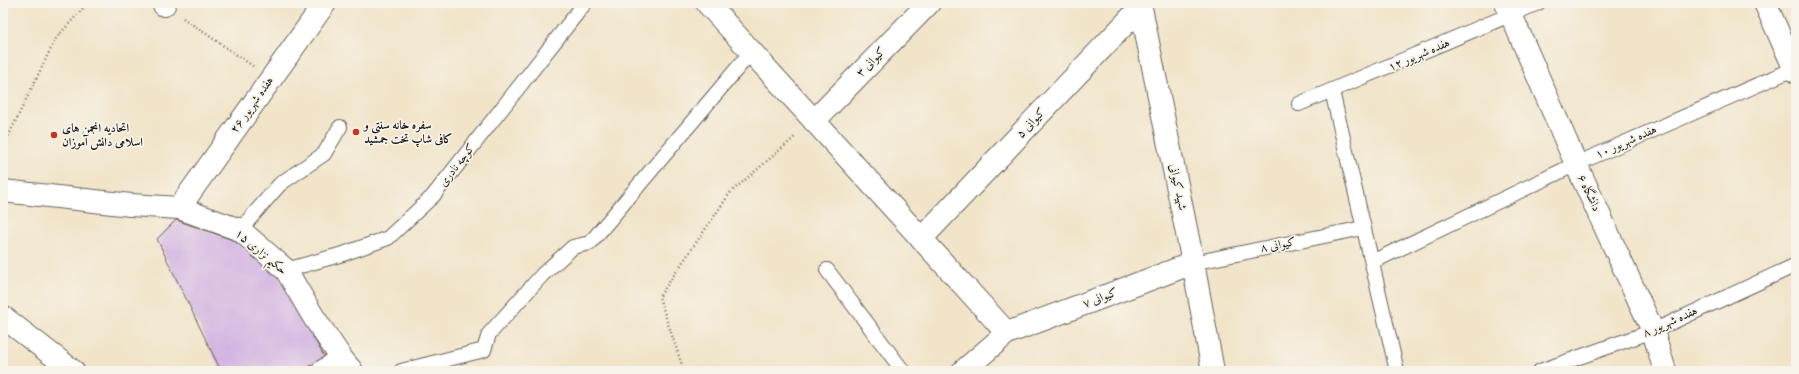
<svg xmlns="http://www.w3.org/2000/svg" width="1799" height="374" viewBox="0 0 1799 374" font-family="'IM FELL Double Pica',Amiri,serif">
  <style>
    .building { fill: #d1b2e2 }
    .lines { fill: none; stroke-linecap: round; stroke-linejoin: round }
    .service-casing { stroke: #676259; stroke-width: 16 }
    .minor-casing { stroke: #676259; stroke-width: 24 }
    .tertiary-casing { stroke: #676259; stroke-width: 24 }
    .path { stroke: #676259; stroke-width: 2.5; stroke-dasharray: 1 3; stroke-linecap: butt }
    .service { stroke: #fff; stroke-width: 14 }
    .minor { stroke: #fff; stroke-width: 22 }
    .tertiary { stroke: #fff; stroke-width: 22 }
    .poi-dot { fill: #c8321e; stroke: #f7f3e8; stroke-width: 1.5 }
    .labels { text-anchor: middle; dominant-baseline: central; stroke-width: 3.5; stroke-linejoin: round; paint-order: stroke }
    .street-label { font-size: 12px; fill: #1c1c1c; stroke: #f7f3e8 }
    .poi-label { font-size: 12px; font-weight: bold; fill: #1c1c1c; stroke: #f7f3e8; text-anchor: start }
  </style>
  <rect width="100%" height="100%" fill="#f7f3e8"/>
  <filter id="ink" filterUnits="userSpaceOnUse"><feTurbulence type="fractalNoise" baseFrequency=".025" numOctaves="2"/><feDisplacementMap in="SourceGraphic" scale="8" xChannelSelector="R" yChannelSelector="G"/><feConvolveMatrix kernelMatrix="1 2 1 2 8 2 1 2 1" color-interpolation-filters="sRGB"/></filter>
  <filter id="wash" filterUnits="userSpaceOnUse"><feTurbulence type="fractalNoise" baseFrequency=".012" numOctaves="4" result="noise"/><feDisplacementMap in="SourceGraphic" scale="16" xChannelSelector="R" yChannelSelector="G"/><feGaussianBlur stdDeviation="0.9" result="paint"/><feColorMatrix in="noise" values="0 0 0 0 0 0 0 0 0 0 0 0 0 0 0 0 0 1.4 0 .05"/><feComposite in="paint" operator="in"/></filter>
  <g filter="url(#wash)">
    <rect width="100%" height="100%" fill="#f1e4c9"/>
    <g id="blocks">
      <path class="building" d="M176 220 230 239 270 261 325 358 300 371H221L157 239Z"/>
    </g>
  </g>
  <g filter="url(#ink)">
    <use href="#blocks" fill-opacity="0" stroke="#676259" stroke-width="1"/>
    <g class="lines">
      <g class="service-casing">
        <path id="service" d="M1332 91 1397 371
          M1299 104 1538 3
          M240 230 280 184 324 154 340 127
          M1372 262 1576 164 1796 68
          M1193 263 1363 228
          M286 270 343 254 388 238 433 196 585 3
          M827 270 903 371
          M401 371 484 350 489 334 543 274 573 247 590 243 751 52
          M1540 371 1653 331 1796 265"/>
      </g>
      <g class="minor-casing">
        <path id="minor" d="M707 3 1007 333
          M1140 3 1193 263 1213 371
          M1506 3 1576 164 1653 331 1665 371
          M164 5 165 3
          M814 121 929 3
          M3 191 131 205 179 208 240 230 286 270 313 316 342 359 352 371
          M179 208 325 3
          M921 239 1141 7
          M323 371 342 359
          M963 371 1007 333 1193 263"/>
      </g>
      <g class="tertiary-casing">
        <path id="tertiary" d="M1765 3 1796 72
          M3 317 73 371"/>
      </g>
      <path class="path" d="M183 18 253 66
        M3 147 56 38 88 3
        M684 371 659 297 730 193 796 136"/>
      <use href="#service" class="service"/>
      <use href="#minor" class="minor"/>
      <use href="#tertiary" class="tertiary"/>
    </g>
  </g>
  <g class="poi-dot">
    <circle cx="356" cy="132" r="4"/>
    <circle cx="54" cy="135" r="4"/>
  </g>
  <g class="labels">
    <g class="street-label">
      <text transform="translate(1419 55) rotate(-23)">هفده شهریور ۱۲</text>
      <text transform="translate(871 62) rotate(-46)">کیوانی ۳</text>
      <text transform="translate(252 105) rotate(-55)">هفده شهریور ۲۶</text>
      <text transform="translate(1031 123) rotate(-47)">کیوانی ۵</text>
      <text transform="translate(1626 142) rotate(-24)">هفده شهریور ۱۰</text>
      <text transform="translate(457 165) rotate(-52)">کوچه نادری</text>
      <text transform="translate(1178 187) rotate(78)">شهید کیوانی</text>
      <text transform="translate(1589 193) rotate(65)">دانشگاه ۶</text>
      <text transform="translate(1278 245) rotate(-11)">کیوانی ۸</text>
      <text transform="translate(261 252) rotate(40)">حکیم نزاری ۱۵</text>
      <text transform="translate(1100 298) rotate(-21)">کیوانی ۷</text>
      <text transform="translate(1670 322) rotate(-24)">هفده شهریور ۸</text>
    </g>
    <g class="poi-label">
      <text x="364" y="125">سفره خانه سنتی و<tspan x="364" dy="14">کافی شاپ تخت جمشید</tspan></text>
      <text x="62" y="128">اتحادیه انجمن های<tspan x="62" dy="14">اسلامی دانش آموزان</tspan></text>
    </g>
  </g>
  <rect width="1799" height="374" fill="none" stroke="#f7f3e8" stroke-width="16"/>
</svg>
